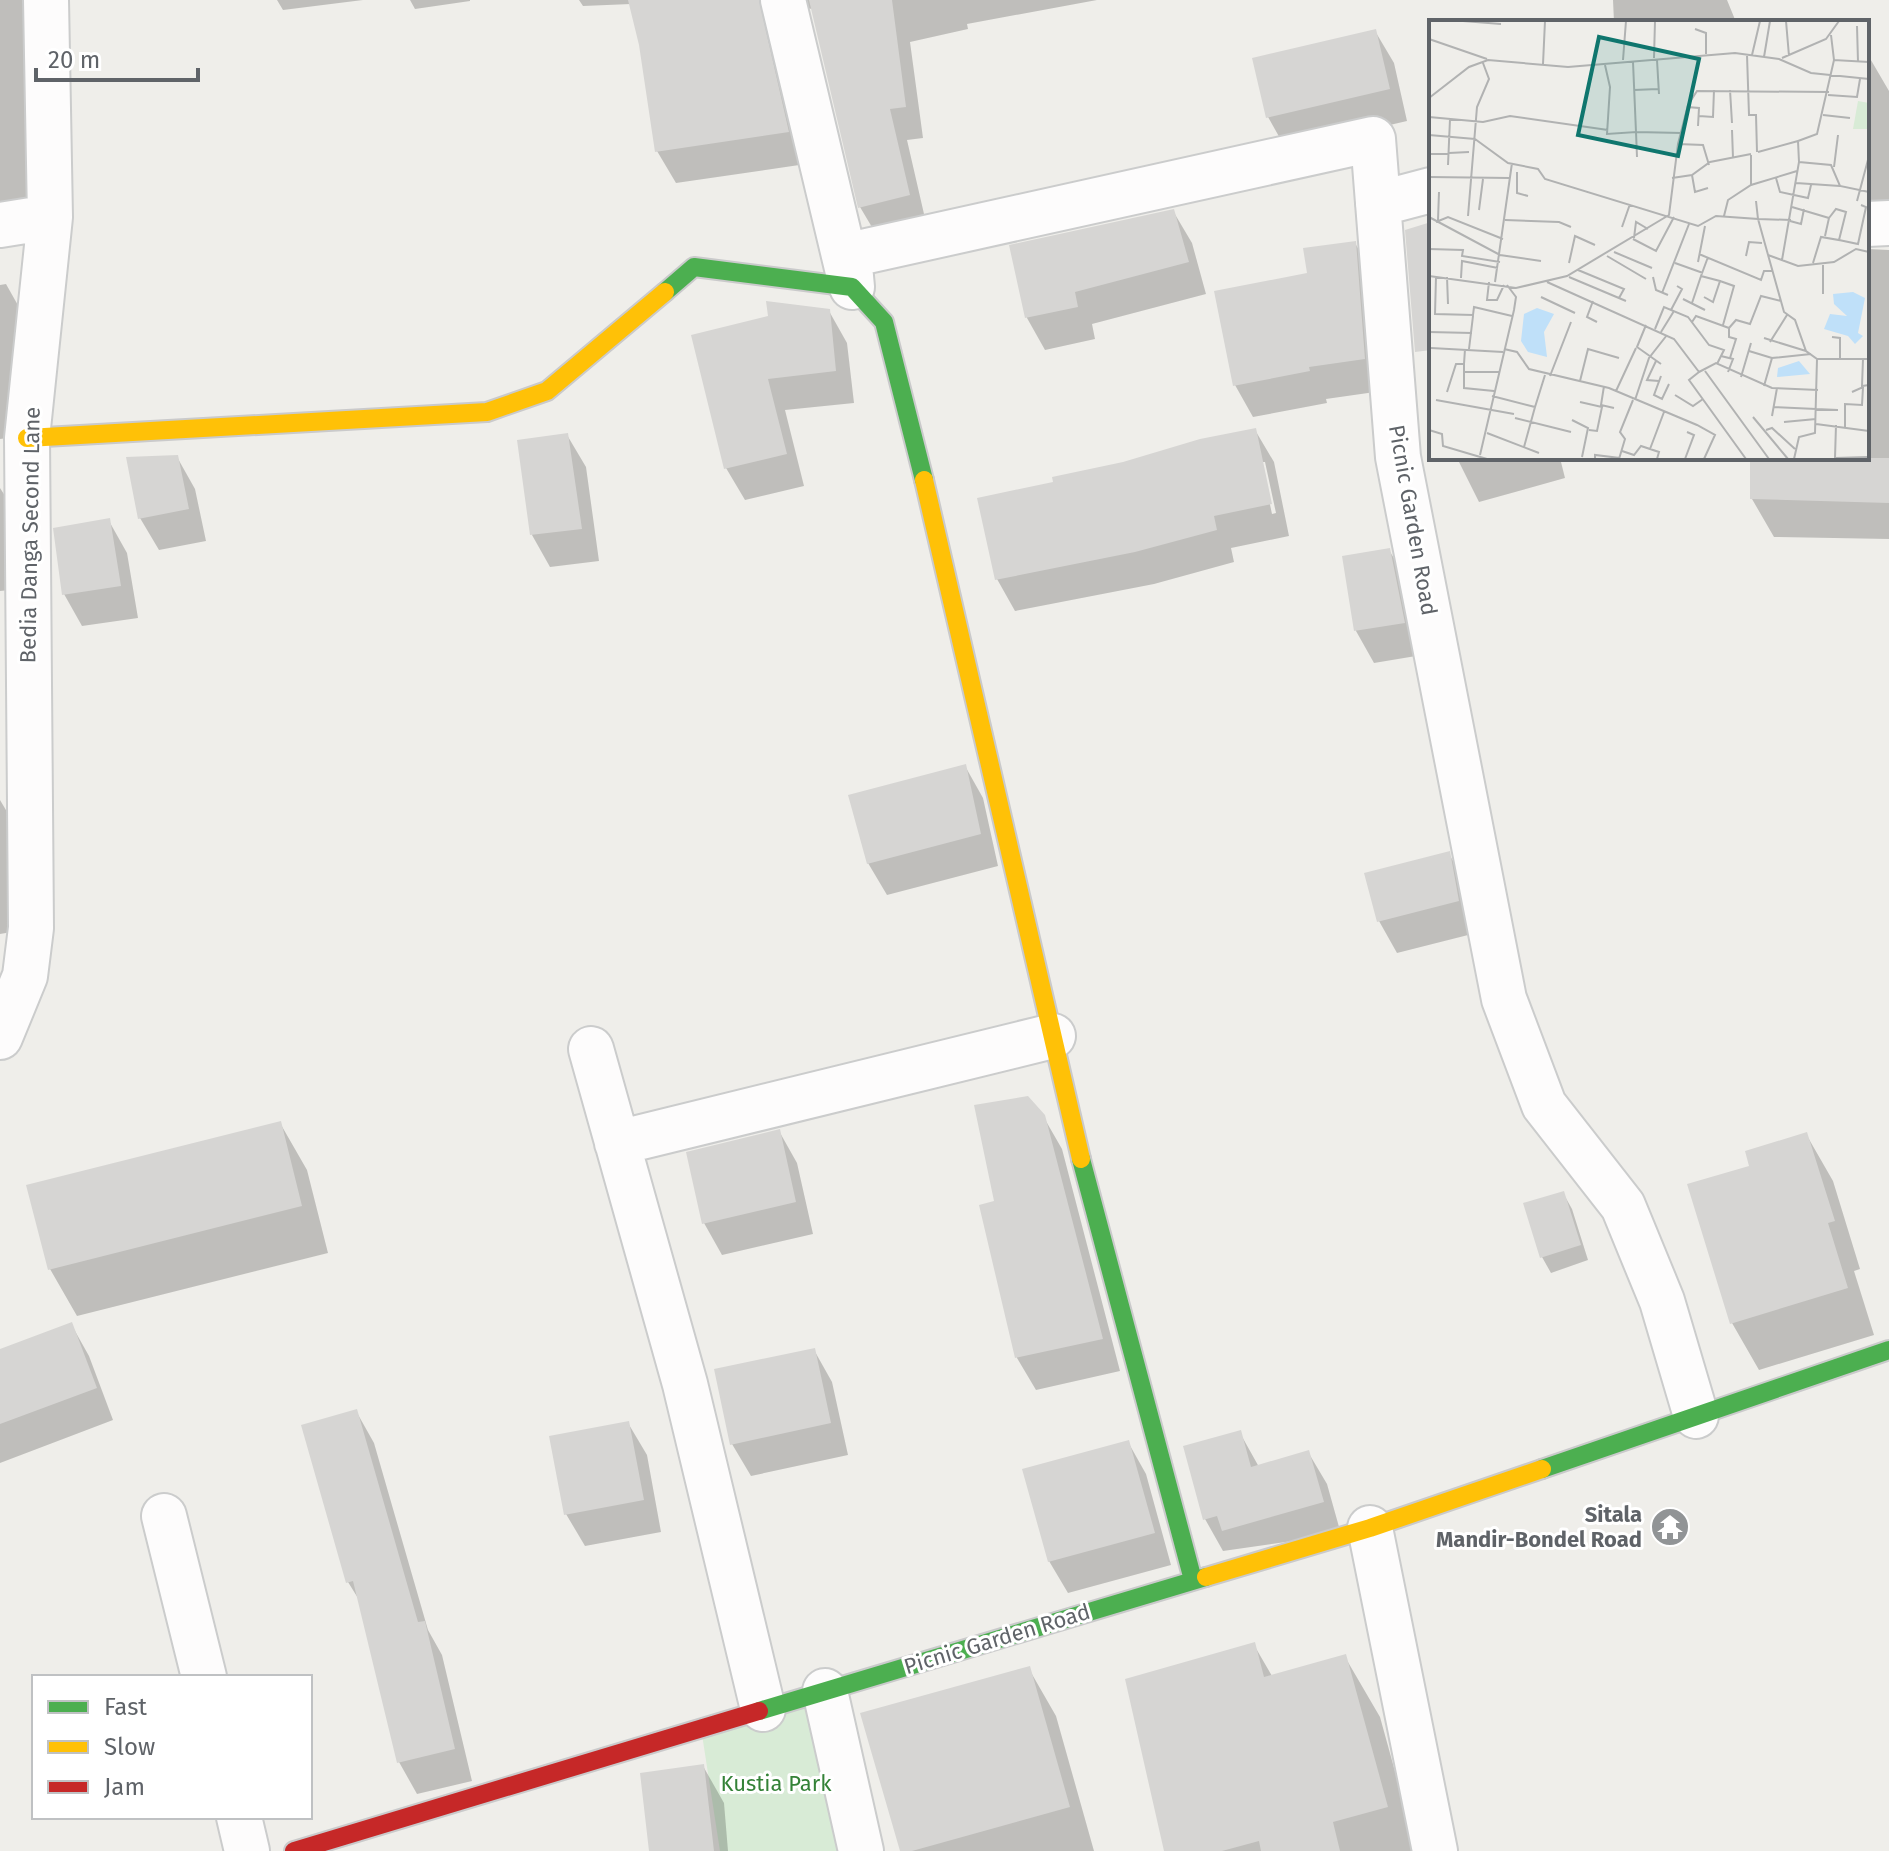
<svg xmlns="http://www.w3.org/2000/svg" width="1889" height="1851" viewBox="0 0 1889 1851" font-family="'Fira Sans',sans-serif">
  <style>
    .green { fill: #d8ebd6 }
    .shadow { fill: #0003; fill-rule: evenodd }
    .building { fill: #d6d5d3 }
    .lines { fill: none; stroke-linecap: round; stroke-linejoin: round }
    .street-casing { stroke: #cbcccc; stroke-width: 48 }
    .fast-casing { stroke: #cacacb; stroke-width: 22 }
    .slow-casing { stroke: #cacacb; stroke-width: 22 }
    .jam-casing { stroke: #cacacb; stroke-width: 22 }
    .street { stroke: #fdfcfc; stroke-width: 44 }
    .fast { stroke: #4caf50; stroke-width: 18 }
    .slow { stroke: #ffc107; stroke-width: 18 }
    .jam { stroke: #c62828; stroke-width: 18 }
    .labels { text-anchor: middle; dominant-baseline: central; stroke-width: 6; stroke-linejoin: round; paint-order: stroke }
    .street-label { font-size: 22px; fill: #5f6368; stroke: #fff }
    .poi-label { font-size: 22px; font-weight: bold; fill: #5f6368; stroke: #fff; text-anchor: end }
    .park-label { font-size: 22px; fill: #348238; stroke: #fff }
    .inset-road { fill: none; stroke: #b1b2b2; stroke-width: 2 }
    .view { fill: #0f766e; fill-opacity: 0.15; stroke: #0f766e; stroke-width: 4 }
    .inset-edge { fill: none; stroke: #5f6368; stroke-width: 4 }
  </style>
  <rect width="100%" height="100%" fill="#efeeea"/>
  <path class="green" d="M825 1691 856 1851H720L701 1728Z"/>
  <path class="shadow" d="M0 0H47L41 222 0 226Z
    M277 0H363L283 10Z
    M410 0H470V1L415 9Z
    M579 0H1097L967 24 968 29 910 42 923 138 907 140 927 227 879 239 860 207 813 9 797 7 806 164 676 183 657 151 641 45 631 4 583 6Z
    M1613 0H1727L1736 22H1614Z
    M1375 31 1394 63 1407 121 1286 149 1268 117Z
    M1868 55 1889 91V239L1875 241 1868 249 1889 250V539L1774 537 1752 499V458H1867Z
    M1173 211 1192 243 1206 294 1092 324 1095 339 1045 350 1027 318 1011 247Z
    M1355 243 1373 275 1382 391 1326 399 1327 403 1253 417 1235 385 1309 274Z
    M6 284 24 316 23 436 0 439V285Z
    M829 311 847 343 854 403 785 410 804 486 745 500 726 468 693 336Z
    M1255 430 1274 462 1289 536 1231 548 1234 562 1154 584 1015 611 997 579 1055 484ZM1261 462H1265L1276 513 1272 514Z
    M567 435 586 467 599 561 550 567 532 535Z
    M177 457 195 489 206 541 159 550 140 518Z
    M1457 458H1560L1565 478 1479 502Z
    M0 488 20 519V589L0 591Z
    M109 521 127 553 138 618 82 626 64 594Z
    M1389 550 1408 582 1422 655 1374 663 1356 631 1344 557Z
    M965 766 983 798 998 866 887 895 868 863Z
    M0 800 19 832 23 930 0 934Z
    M1449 854 1467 885 1476 933 1397 953 1379 921Z
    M1043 1116 1062 1149 1120 1371 1036 1390 1017 1358 982 1206 996 1203Z
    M280 1123 307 1170 328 1253 77 1316 50 1269Z
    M779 1131 797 1163 813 1234 722 1255 704 1223Z
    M1806 1134 1833 1181 1860 1269 1854 1271 1874 1335 1759 1370 1732 1323 1752 1167Z
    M1563 1193 1572 1209 1588 1260 1551 1273 1542 1257Z
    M71 1324 89 1356 113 1420 0 1463V1351Z
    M814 1350 832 1382 848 1455 751 1476 732 1444Z
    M356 1411 374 1443 428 1630 442 1655 472 1781 417 1794 399 1762 361 1603 348 1582Z
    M628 1423 647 1455 661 1532 585 1546 566 1514Z
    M1240 1433 1259 1467 1308 1452 1327 1484 1341 1534 1223 1551 1205 1519Z
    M1128 1442 1146 1474 1171 1565 1068 1593 1049 1561Z
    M1254 1645 1272 1676 1345 1657 1380 1717 1417 1851H1166Z
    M1029 1669 1056 1716 1094 1851H902Z
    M703 1766 724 1803 728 1851H651Z"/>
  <path class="building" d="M628 0H759L789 132 655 152 639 45Z
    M809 0H892L906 107 890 109 910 195 858 208Z
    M1376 29 1390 89 1266 118 1252 58Z
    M1174 209 1189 262 1075 292 1078 307 1025 318 1009 245Z
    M1431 222V350L1415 352 1405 230Z
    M1356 241 1365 359 1309 367 1310 371 1233 386 1214 291 1307 273 1303 248Z
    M766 301 830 309 836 371 768 379 787 454 724 469 691 335 768 316Z
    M1256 428 1272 504 1214 516 1217 530 1135 552 995 580 977 498 1053 482 1052 477 1123 462 1200 439Z
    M568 433 582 529 530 535 517 440Z
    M178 455 189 509 138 519 126 457Z
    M1750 458H1889V503L1750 499Z
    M110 518 121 586 62 595 53 528Z
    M1390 548 1405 623 1354 631 1342 556Z
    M966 764 981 834 867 864 848 795Z
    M1450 851 1459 901 1377 922 1364 873Z
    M1028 1096 1045 1115 1103 1339 1015 1358 979 1205 994 1201 974 1105Z
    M281 1121 302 1206 48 1270 26 1185Z
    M780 1129 796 1202 702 1224 686 1152Z
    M1807 1132 1835 1221 1828 1223 1848 1288 1730 1324 1687 1184 1749 1166 1745 1151Z
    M1564 1191 1581 1245 1540 1258 1523 1203Z
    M72 1322 97 1388 0 1424V1349Z
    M815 1348 831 1423 730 1445 714 1369Z
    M357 1409 418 1622 425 1621 455 1749 397 1763 353 1581 346 1583 301 1425Z
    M629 1421 644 1500 564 1515 549 1436Z
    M1241 1430 1251 1467 1309 1450 1324 1502 1222 1531 1217 1516 1203 1520 1183 1446Z
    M1129 1440 1155 1533 1048 1562 1022 1469Z
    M1255 1642 1264 1677 1346 1654 1388 1807 1333 1822 1340 1851H1261L1259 1841 1222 1851H1164L1125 1679Z
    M1030 1666 1070 1807 912 1851H900L860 1713Z
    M704 1764 714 1851H649L640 1773Z"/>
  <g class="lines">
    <g class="street-casing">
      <path id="street" d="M783 0 851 285
        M1378 204 1431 190
        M1867 224 1889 223
        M0 225 50 217
        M852 287 849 255 1373 139 1398 457 1504 999 1544 1105 1623 1206 1662 1301 1696 1416
        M0 1037 25 976 31 928 27 438 50 217 46 0
        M591 1049 685 1384 763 1709
        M617 1143 1053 1036
        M164 1516 204 1677
        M1370 1528 1435 1851
        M825 1691 861 1851
        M239 1817 247 1851"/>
    </g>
    <g class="fast-casing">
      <path id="fast" d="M665 292 694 267 852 287 884 322 924 480
        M1081 1159 1193 1580
        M1542 1469 1889 1350
        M759 1711 1206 1577"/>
    </g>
    <g class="slow-casing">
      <path id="slow" d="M27 438 487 412 547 391 665 292
        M924 480 1081 1159
        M1206 1577 1370 1528 1542 1469"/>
    </g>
    <g class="jam-casing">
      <path id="jam" d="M294 1851 759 1711"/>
    </g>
    <use href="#street" class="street"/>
    <use href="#fast" class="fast"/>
    <use href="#slow" class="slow"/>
    <use href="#jam" class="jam"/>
  </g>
  <defs>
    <g id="temple-disc" transform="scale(2)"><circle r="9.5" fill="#919496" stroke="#fff"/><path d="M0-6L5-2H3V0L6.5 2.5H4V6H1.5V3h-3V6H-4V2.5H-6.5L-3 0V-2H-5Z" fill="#fff"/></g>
  </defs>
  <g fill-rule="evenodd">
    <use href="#temple-disc" x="1670" y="1527"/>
  </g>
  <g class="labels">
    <g class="street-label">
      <text transform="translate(1413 520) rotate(80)">Picnic Garden Road</text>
      <text transform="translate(30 535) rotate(-89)">Bedia Danga Second Lane</text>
      <text transform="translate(997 1639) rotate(-17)">Picnic Garden Road</text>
    </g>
    <g class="poi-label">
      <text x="1642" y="1514">Sitala<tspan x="1642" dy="25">Mandir-Bondel Road</tspan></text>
    </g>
    <g class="park-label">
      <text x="776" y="1783">Kustia Park</text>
    </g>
  </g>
  <g transform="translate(1429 20)">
    <rect width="440" height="440" fill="#efeeea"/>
    <path d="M429 81 440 83V109H424Z" fill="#d8ebd6"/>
    <path d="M424 272 436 278 429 313 434 316 426 324 419 316 395 309 401 294 418 296 405 284 404 274ZM108 288 125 294 115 312 118 337 99 332 92 321 95 294ZM370 341 381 354 348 357 349 348Z" fill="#bfe0f9"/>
    <path class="inset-road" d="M34 1 72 4M357 1 360 36M428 6 429 42M266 9 277 13V34M402 15 405 40M0 19 58 39M318 35 320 95H327L328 132M323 35 331 1M335 37 341 1M225 38 226 1M353 38 397 19 410 1M194 40 197 1M228 40 230 74M204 42 207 112 253 113M114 44 116 1M176 45 181 67 178 114 207 112 208 137M205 70 229 69M301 70 303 103M399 75 428 77 431 59M0 78 40 47 59 40 139 47 306 33 350 39 382 53 440 59M258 87 270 88 269 106M394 95 421 98M270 96 284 97 285 70M0 97 54 102 81 96 179 110M303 110 304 138M0 115 46 119M46 119 79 143 109 149 116 159 269 206 287 196 329 199 355 292 366 300 377 331 388 339 386 413 370 417 365 439M249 124 274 125 280 145M329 132 369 121M0 134 40 132M322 135V165M370 142 402 145 411 166 440 172M19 145 21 99M405 147 409 115M88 152V173L99 176M263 155 266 172 279 168M0 157 81 158M243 158 263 155 281 142 322 134M347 158 351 172 365 175M367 163 411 166M365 175 379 178 382 165M327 181 329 199 362 200M428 181 440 136M363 187 400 198 396 216M50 190 54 159M39 196 48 87 60 59 54 43M295 196 299 180 322 165 368 151M0 197 71 235 112 241M9 200 10 172M76 200 130 202 142 207M361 201 372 204 375 189M7 202 19 197 74 219M193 207 201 184M205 218 207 202 219 209M204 219 227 231 245 197M410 220 429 224 437 187 432 185M0 229 34 230 33 236 71 242M185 232 223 248M270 234 332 260 335 251H343M339 235 369 246 405 242 427 229 440 232M178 236 217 259M317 236 320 222 333 223M353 240 370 142 369 121 388 114 405 40 440 42M269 242 276 206M140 243 146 216 166 225M246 243 274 253M384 243 392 217 410 220 417 192 407 189 400 198M394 243V274M149 250 195 269 190 278M0 256 87 268 138 256 240 195 249 124 259 85 268 71 400 72M7 257 6 294 44 295 45 287 83 296M18 257 19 284M140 257 197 281M224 257 227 270 239 275M32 258 33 241 69 248M291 261 305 266 294 305M60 262 58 280H68L75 265M66 262 83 143M118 262 245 319 270 352M233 273 260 204M112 277 146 293M275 277 284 282 291 261 272 256 279 237M254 279 276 290M164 281 158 297 168 302M263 283 272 256M242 290 253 269 248 266M263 302 267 296 300 308V317L307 319 301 338M217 305 208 327 232 344M300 308 307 300 321 304 332 276 352 281M226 309 235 287 259 297 280 325 295 330 288 344M0 312 43 313M232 312 245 291M403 317 411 318V339M335 318 377 331M341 322 358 295M2 328 74 332M40 329 44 296M75 329 88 332 100 349 180 368 268 405 286 415 275 439M320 331 343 338M292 336 304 339 299 352M388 339H440M434 339 433 366 440 365M227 341 218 360 230 361M35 344V368L65 371M276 351 340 439M36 352H70M270 352 287 343 343 368 389 370M270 352 260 360 317 439M121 356 142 302M232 356 225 375 233 379 240 364M312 357 322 323M151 361 159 329 190 338M175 366 172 385 185 388M335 366 343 338 382 334M187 371 207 328M18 372 27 344H35L36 329M246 375 264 386 274 379M63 376 106 387 116 355M7 380 85 394M206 380 220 338 238 315M151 382 173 387 168 411 160 410M344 387 409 390M343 396 348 368M324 397 359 439M86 398 142 412M143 400 159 408 153 437M355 402 387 399M387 404 440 411M407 405 406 438 439 437M416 408V384L433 385 434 367 423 372M0 410 13 414 14 426 58 439M337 410 343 408 366 429M58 413 110 433M95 427 106 387M221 429 235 392M193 431 205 435 212 426 230 432 228 439M51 435 85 290 87 277 78 265M166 439V435L191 438M190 439 196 419 191 412 204 380M256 439 265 415 258 412"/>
    <path class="view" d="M170 17 270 39 249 136 149 115Z"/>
    <rect width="440" height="440" class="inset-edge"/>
  </g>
  <rect x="32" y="1675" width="280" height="144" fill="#ffffff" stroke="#bfc1c3" stroke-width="2"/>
  <rect x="48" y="1701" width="40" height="12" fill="#4caf50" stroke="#bfc1c3" stroke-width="2"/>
  <text x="104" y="1715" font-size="24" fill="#5f6368">Fast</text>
  <rect x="48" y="1741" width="40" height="12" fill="#ffc107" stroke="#bfc1c3" stroke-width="2"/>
  <text x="104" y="1755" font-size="24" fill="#5f6368">Slow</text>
  <rect x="48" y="1781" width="40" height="12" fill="#c62828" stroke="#bfc1c3" stroke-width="2"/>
  <text x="104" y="1795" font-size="24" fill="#5f6368">Jam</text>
  <path d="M36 68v12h162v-12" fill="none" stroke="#5f6368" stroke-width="4"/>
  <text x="48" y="68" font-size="24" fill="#5f6368" stroke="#ffffff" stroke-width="6" paint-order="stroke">20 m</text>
</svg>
